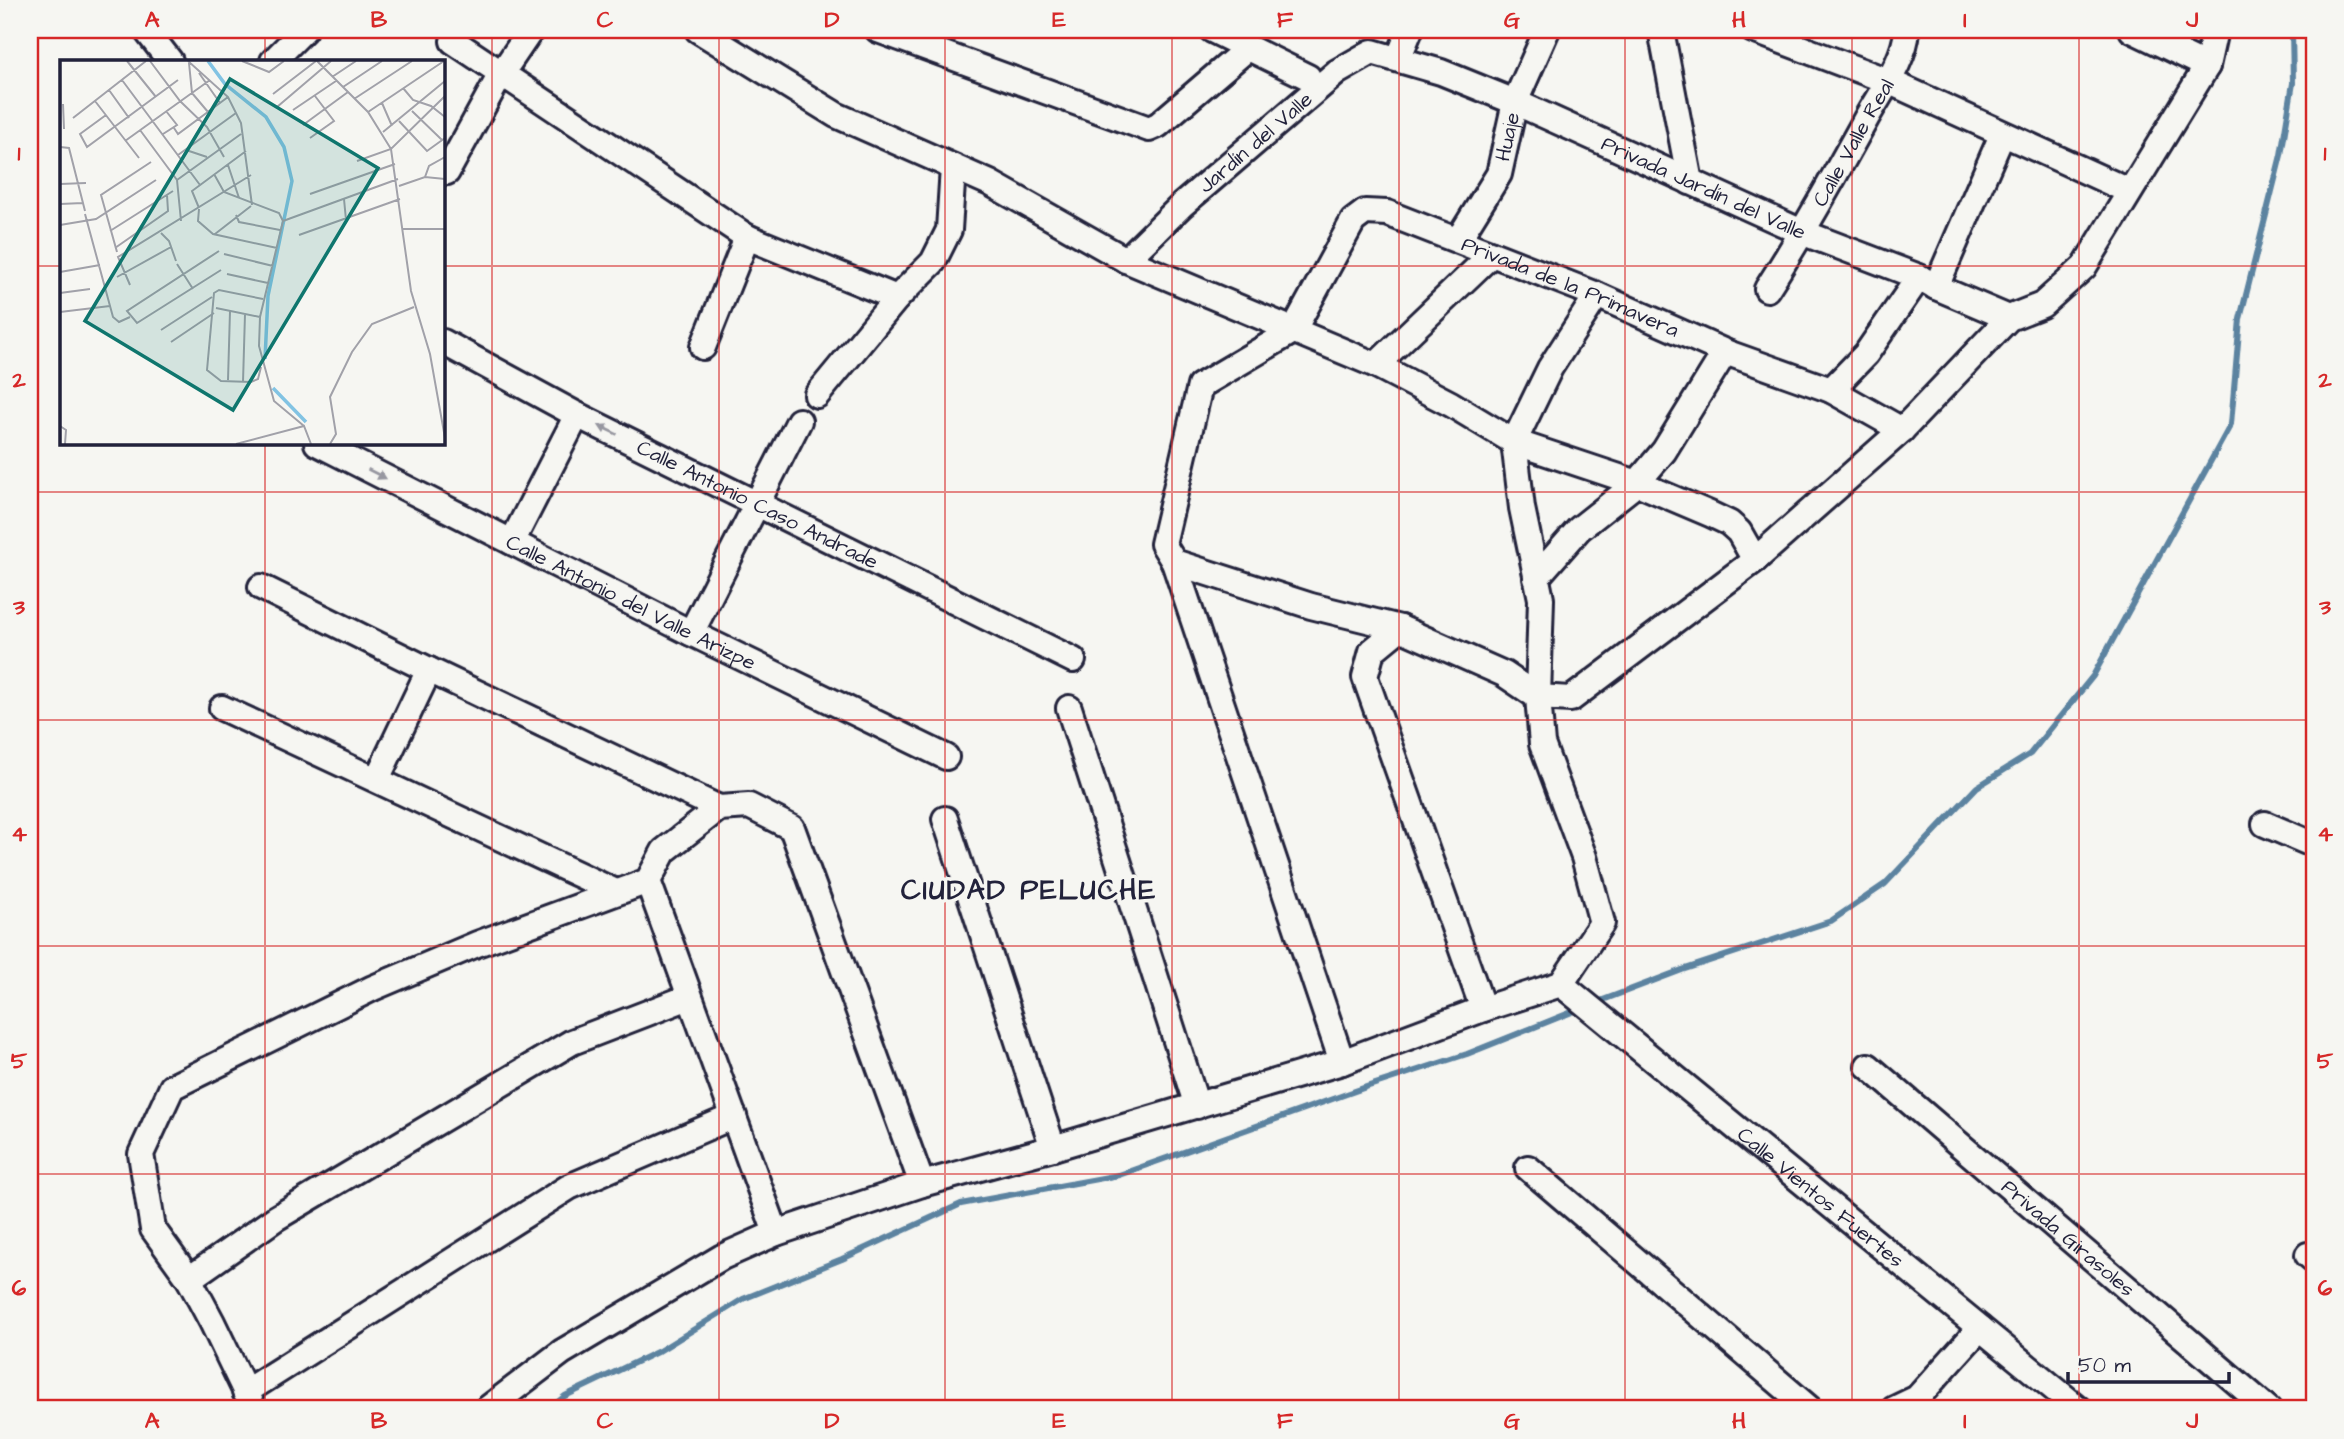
<svg xmlns="http://www.w3.org/2000/svg" width="2344" height="1439" viewBox="0 0 2344 1439" font-family="'Architects Daughter',sans-serif">
  <style>
    .lines { fill: none; stroke-linecap: round; stroke-linejoin: round }
    .stream { stroke: #5c83a0; stroke-width: 6 }
    .street-casing { stroke: #22223b; stroke-width: 30 }
    .street { stroke: #f6f6f2; stroke-width: 24 }
    .oneway { fill: #9797a0 }
    .grid { fill: none; stroke: #d62828; stroke-width: 2; stroke-opacity: 0.55 }
    .labels { text-anchor: middle; dominant-baseline: central; stroke-width: 7; stroke-linejoin: round; paint-order: stroke }
    .street-label { font-size: 21px; fill: #22223b; stroke: #f6f6f2 }
    .district-label { font-size: 28px; font-weight: bold; letter-spacing: 2px; fill: #22223b; stroke: #f6f6f2 }
    .inset-river { fill: none; stroke: #82c3e3; stroke-width: 3.5 }
    .inset-road { fill: none; stroke: #a1a1a9; stroke-width: 2 }
    .view { fill: #0f766e; fill-opacity: 0.15; stroke: #0f766e; stroke-width: 3.5 }
    .inset-edge { fill: none; stroke: #22223b; stroke-width: 3.5 }
    .neatline { fill: none; stroke: #d62828; stroke-width: 2.5 }
    .grid-label { font-size: 23px; text-anchor: middle; font-weight: bold; fill: #d62828 }
  </style>
  <rect width="100%" height="100%" fill="#f6f6f2"/>
  <filter id="ink" filterUnits="userSpaceOnUse"><feTurbulence type="fractalNoise" baseFrequency=".0143" numOctaves="2"/><feDisplacementMap in="SourceGraphic" scale="14" xChannelSelector="R" yChannelSelector="G"/><feConvolveMatrix kernelMatrix="1 2 1 2 8 2 1 2 1" color-interpolation-filters="sRGB"/></filter>
  <g filter="url(#ink)">
    <g class="lines">
      <path class="stream" d="M1595 1003 1682 970 1831 921 1885 884 1977 787 2030 754 2093 676 2231 424 2240 319 2281 155 2293 83 2292 30
        M549 1409 565 1396 659 1351 743 1299 842 1259 961 1204 1119 1175 1369 1086 1467 1054 1582 1008"/>
      <g class="street-casing">
        <g id="street">
          <path d="M146 30 170 61"/>
          <path d="M698 30 836 115 990 183 1126 260 1376 365 1451 404 1514 442 1637 483 1710 514 1729 523 1739 532 1755 560"/>
          <path d="M878 30 1149 129 1158 125 1248 48"/>
          <path d="M1212 30 1308 77"/>
          <path d="M1661 30 1690 182"/>
          <path d="M1753 30 1888 81 2129 191"/>
          <path d="M2132 30 2207 66"/>
          <path d="M453 41 747 237 897 298"/>
          <path d="M1398 59 1410 30"/>
          <path d="M273 61 304 30"/>
          <path d="M447 172 501 74 531 30"/>
          <path id="s1" d="M1458 240 1499 174 1515 102 1547 30"/>
          <path id="s2" d="M1126 260 1182 205 1337 72 1372 52 1441 72 1515 102 1804 233 1919 277 1936 287 2009 318"/>
          <path d="M1936 287 2002 135"/>
          <path id="s3" d="M1767 289C1803 233 1835 175 1867 117 1882 90 1905 60 1907 30"/>
          <path d="M1293 331 1200 386 1163 544 1174 562 1342 1062"/>
          <path id="s4" d="M1293 331 1353 221 1365 212 1387 213 1597 295 1725 352 1831 390 1902 430"/>
          <path id="s5" d="M443 342 577 415 1073 660"/>
          <path d="M703 347 747 237"/>
          <path d="M1376 365 1492 254"/>
          <path d="M1831 390 1866 354 1919 277"/>
          <path d="M817 395 897 298 933 262 949 230 953 167"/>
          <path id="s6" d="M317 443 691 633 946 757"/>
          <path d="M512 542 577 415"/>
          <path d="M1174 562 1311 606 1400 628 1504 674 1538 697 1571 699 1755 560 1902 430 2009 318 2042 305 2084 267 2207 66 2215 30"/>
          <path d="M1536 578 1579 529 1637 483 1664 451 1725 352"/>
          <path d="M261 587 429 670 719 808"/>
          <path d="M1400 628 1372 651 1365 677 1483 1009"/>
          <path d="M691 633 799 421"/>
          <path d="M222 708 616 892"/>
          <path d="M1069 708 1197 1106"/>
          <path d="M377 779 429 670"/>
          <path d="M945 819 1053 1148"/>
          <path d="M2265 824 2314 845"/>
          <path d="M648 881 776 1233"/>
          <path id="s7" d="M1561 984 2079 1409"/>
          <path id="s8" d="M1868 1066 2268 1409"/>
          <path d="M1528 1168 1810 1409"/>
          <path d="M2308 1255 2314 1260"/>
          <path d="M189 1279 276 1218 572 1042 689 997"/>
          <path d="M245 1392 569 1187 734 1116"/>
          <path d="M254 1409 212 1322 189 1279 153 1229 141 1154 172 1087 373 988 477 944 648 881 664 851 719 808 749 806 792 828 922 1184"/>
          <path d="M487 1409 562 1352 722 1257 776 1233 922 1184 1053 1148 1342 1062 1483 1009 1561 984 1602 923 1584 857 1542 744 1538 697 1541 599 1522 508 1514 442 1550 368 1597 295"/>
          <path d="M1894 1409 1917 1398 1980 1328"/>
        </g>
      </g>
      <use href="#street" class="street"/>
    </g>
    <defs><path id="oneway-solid" d="M-6-.8H1V-3.2L6.5 0L1 3.2V.8H-6Z" transform="scale(1.75)"/></defs>
    <g class="oneway">
      <use href="#oneway-solid" transform="translate(608 430) rotate(-154)"/>
      <use href="#oneway-solid" transform="translate(377 474) rotate(27)"/>
    </g>
  </g>
  <path class="grid" d="M265 30V61M492 30V1409M719 30V1409M945 30V1409M1172 30V1409M1399 30V1409M1625 30V1409M1852 30V1409M2079 30V1409M30 266H61M443 266H2314M265 443V1409M30 492H2314M30 720H2314M30 946H2314M30 1174H2314"/>
  <g class="labels">
    <g class="street-label">
      <text stroke="none"><textPath href="#s1" startOffset="116">Huaje</textPath></text>
      <text stroke="none"><textPath href="#s2" startOffset="175">Jardín del Valle</textPath></text>
      <text stroke="none"><textPath href="#s3" startOffset="170">Calle Valle Real</textPath></text>
      <text stroke="none"><textPath href="#s2" startOffset="682">Privada Jardín del Valle</textPath></text>
      <text stroke="none"><textPath href="#s4" startOffset="360">Privada de la Primavera</textPath></text>
      <text stroke="none"><textPath href="#s5" startOffset="354">Calle Antonio Caso Andrade</textPath></text>
      <text stroke="none"><textPath href="#s6" startOffset="352">Calle Antonio del Valle Arizpe</textPath></text>
      <text stroke="none"><textPath href="#s7" startOffset="336">Calle Vientos Fuertes</textPath></text>
      <text stroke="none"><textPath href="#s8" startOffset="264">Privada Girasoles</textPath></text>
    </g>
    <g class="district-label">
      <text x="1029" y="890">CIUDAD PELUCHE</text>
    </g>
  </g>
  <g transform="translate(60 60)">
    <rect width="385" height="385" fill="#f6f6f2"/>
    <path class="inset-river" d="M148 1 165 24 206 57 224 87 232 121 208 236 205 299M213 328 246 362"/>
    <path class="inset-road" d="M67 1 96 37M90 1 120 41 147 67 164 97M128 1 168 37 181 63 192 145M182 1 209 12 224 1M257 1 308 52 331 89 351 231 370 294 385 378M129 3 132 33 148 52M139 13 160 43M272 17 296 1M62 20 140 125M283 27 322 1M343 28 353 40 371 46 385 57M49 30 69 58M213 34 256 1M294 39 352 1M35 41 79 98M322 43 332 66M3 44 4 69M217 47 271 1M233 50 276 21M352 51 382 80M308 52 384 1M46 55 20 74 27 87 118 20M13 58 86 1M339 61 367 91 385 78M243 65 288 32M114 68 118 74 168 37M80 70 117 120M323 72 385 21M103 74 117 65 106 51M250 78 274 61 255 36M65 81 150 20M0 87 9 88 25 151M126 90 147 97M118 95 176 53M297 101 331 89 385 36M168 105 179 138M154 114 164 132 219 153 223 161 200 257 199 286 214 341 244 366M365 117 369 106 385 97M117 120 181 74M117 120 121 161M0 124 26 123M339 126 365 117 385 119M250 134 335 104M284 139 286 160M0 144 23 143M139 148 132 131 186 91M139 149 138 161 153 174 217 188M25 154 53 257 59 262 70 257M176 155 179 162 220 170M223 161 338 119M0 165 36 159 96 120M343 169H385M50 171 113 131M101 173 109 181 116 201M155 174 191 146M239 175 340 139M55 188 108 151 107 135M159 191 67 251 77 263 161 210M57 192 41 135 91 102M164 194 213 206M117 204 133 229M0 212 40 205M167 214 208 223M57 217 111 187M70 225 58 197 191 115M0 233 30 229M156 248 200 257M0 252 50 246M101 270 152 237M111 282 154 253M201 307 198 319 191 322 161 321 147 310 154 233 159 230 203 239M168 320 170 251M183 322 185 254M0 366 6 370 5 384M176 384 244 366 251 384M270 384 276 374 270 337 292 292 312 264 354 247"/>
    <path class="view" d="M170 19 318 108 173 350 25 261Z"/>
    <rect width="385" height="385" class="inset-edge"/>
  </g>
  <rect width="2344" height="1439" fill="none" stroke="#f6f6f2" stroke-width="77"/>
  <path d="M2068 1372v10h161v-10" fill="none" stroke="#22223b" stroke-width="3.5"/>
  <text x="2078" y="1372" font-size="21" fill="#22223b" stroke="#f6f6f2" stroke-width="5" paint-order="stroke">50 m</text>
  <rect x="38" y="38" width="2268" height="1362" class="neatline"/>
  <g class="grid-label">
    <text x="152" y="27">A</text>
    <text x="379" y="27">B</text>
    <text x="605" y="27">C</text>
    <text x="832" y="27">D</text>
    <text x="1059" y="27">E</text>
    <text x="1285" y="27">F</text>
    <text x="1512" y="27">G</text>
    <text x="1739" y="27">H</text>
    <text x="1965" y="27">I</text>
    <text x="2192" y="27">J</text>
    <text x="19" y="160">1</text>
    <text x="2325" y="160">1</text>
    <text x="19" y="387">2</text>
    <text x="2325" y="387">2</text>
    <text x="19" y="614">3</text>
    <text x="2325" y="614">3</text>
    <text x="19" y="841">4</text>
    <text x="2325" y="841">4</text>
    <text x="19" y="1068">5</text>
    <text x="2325" y="1068">5</text>
    <text x="19" y="1295">6</text>
    <text x="2325" y="1295">6</text>
    <text x="152" y="1428">A</text>
    <text x="379" y="1428">B</text>
    <text x="605" y="1428">C</text>
    <text x="832" y="1428">D</text>
    <text x="1059" y="1428">E</text>
    <text x="1285" y="1428">F</text>
    <text x="1512" y="1428">G</text>
    <text x="1739" y="1428">H</text>
    <text x="1965" y="1428">I</text>
    <text x="2192" y="1428">J</text>
  </g>
</svg>
